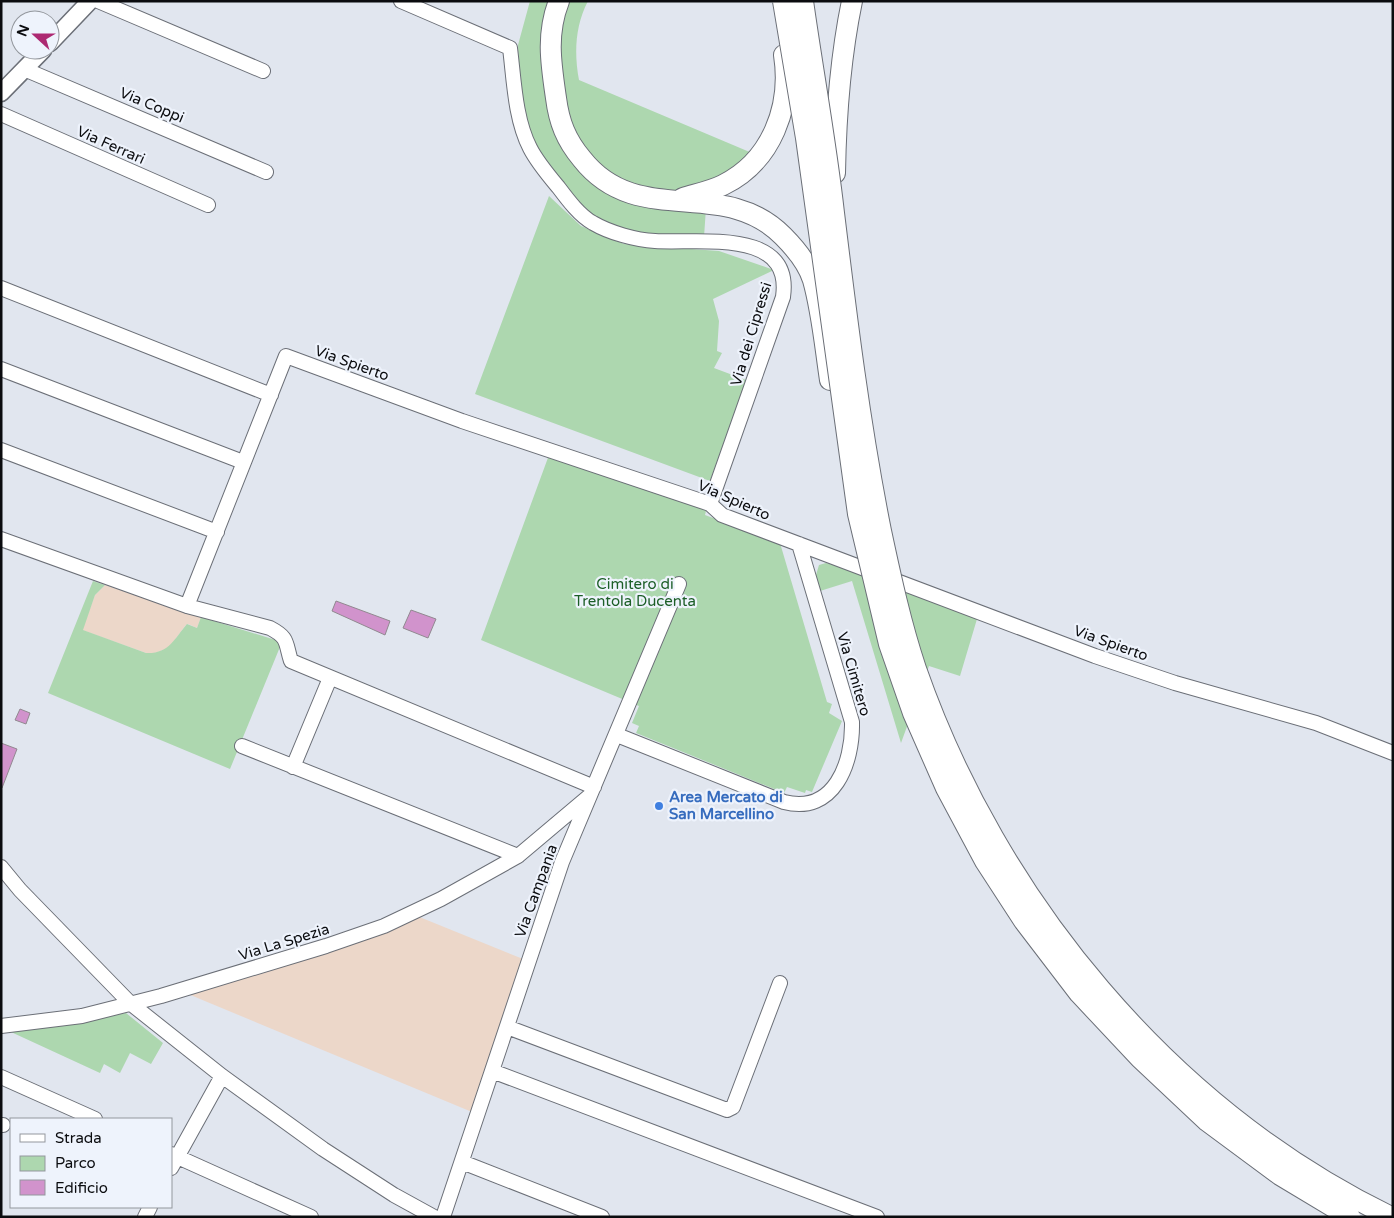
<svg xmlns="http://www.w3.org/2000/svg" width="1394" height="1218" viewBox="0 0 1394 1218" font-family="'Varela Round',sans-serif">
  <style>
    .industrial { fill: #ecd7c9 }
    .green { fill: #add7af }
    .building { fill: #d193cc; stroke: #918990 }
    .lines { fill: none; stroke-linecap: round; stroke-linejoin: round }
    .minor-casing { stroke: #6b6f77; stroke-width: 16 }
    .major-casing { stroke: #6b6f77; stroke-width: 19 }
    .highway-casing { stroke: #6b6f77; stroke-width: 22 }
    .minor { stroke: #fff; stroke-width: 14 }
    .major { stroke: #fff; stroke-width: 16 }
    .highway { stroke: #fff; stroke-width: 20 }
    .highway-bridge-casing { stroke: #6b6f77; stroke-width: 22; stroke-linecap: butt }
    .highway-bridge { stroke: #fff; stroke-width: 20 }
    .shop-dot { fill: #3f7fe0; stroke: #eef3fc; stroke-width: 2 }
    .labels { text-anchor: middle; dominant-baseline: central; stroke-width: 4.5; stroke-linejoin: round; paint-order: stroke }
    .street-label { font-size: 15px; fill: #0b0c0f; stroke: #eef3fc }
    .park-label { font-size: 15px; fill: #1c5e27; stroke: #eef3fc }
    .shop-label { font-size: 15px; font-weight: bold; fill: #366cbe; stroke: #eef3fc; text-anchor: start }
  </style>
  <rect width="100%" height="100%" fill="#e1e6ef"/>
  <path class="industrial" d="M105 585 190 613 201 617 197 628 188 624 185 626 169 648 155 653H146L82 630 95 595Z
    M417 916 523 959 472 1112 188 994 328 953Z"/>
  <path class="green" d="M530 1H550L563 149 581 172 604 192 630 204 654 209 706 208 704 237 641 234 618 229 595 217 577 204 539 156 528 129 519 76 518 45Z
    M570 1H588C575 26 574 53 579 80L752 153C741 162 729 175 717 182 704 189 690 190 676 191 635 195 587 168 572 128 567 112 564 96 562 79 558 51 558 28 570 1Z
    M549 196 581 226 624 244 719 251 774 270 713 299 719 321 717 351 722 353 714 368 746 380 710 481 475 394Z
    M549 455 707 507 705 515 780 543 827 702 832 704 829 713 842 721 812 792 806 790 805 793 787 787 784 793 636 733 639 726 632 723 639 706 481 640Z
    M826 563 845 568 977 619 960 676 929 666 901 743 852 581 820 591 816 575 819 565Z
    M93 581 105 585 95 595 83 630 146 653C169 654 174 639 187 624L197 628 201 617 282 642 230 769 48 693Z
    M126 1013 163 1043 151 1064 130 1053 120 1073 104 1064 100 1073 11 1032Z"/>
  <path class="building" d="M336 601 390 621 385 635 332 611Z
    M411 610 436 619 428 638 403 628Z
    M20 709 30 713 26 724 15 720Z
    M1 743 17 749 2 788 1 787Z"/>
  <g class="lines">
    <g class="minor-casing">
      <path id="minor" d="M98 1 263 71
        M401 1 510 48C514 80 515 119 530 148 537 162 549 176 559 188 568 200 580 216 593 223 610 233 636 240 655 241 698 244 793 227 783 297L710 504
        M24 69 266 172
        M1 114 208 205
        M1 288 271 395
        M1 369 243 462
        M1 450 217 532
        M1 539 187 606 270 628C289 638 285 642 291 661L594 787
        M187 606 286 356 462 421 710 504 722 515 1095 656 1175 683 1316 723 1393 753
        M617 735 784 802C834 815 853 763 852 722L799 544
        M242 746 518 856
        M293 767 330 678
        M1 867 20 890 130 1003 222 1076 323 1149 394 1195 434 1217
        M1 1026 82 1016 161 996 326 946 384 926 441 899 518 856 588 797
        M507 1027 727 1110 733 1107 780 983
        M492 1071 877 1217
        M1 1077 95 1119
        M1 1125H3
        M171 1154 311 1217
        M462 1162 602 1217
        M171 1168 222 1076
        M145 1217 150 1207
        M443 1217 562 862 679 584"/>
    </g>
    <g class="major-casing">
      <path id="major" d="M50 43 90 1
        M1 93 43 50"/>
    </g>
    <g class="highway-casing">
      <path id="highway" d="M559 1C546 34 551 64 556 98 559 122 566 140 582 159 638 230 723 175 783 236 795 248 808 264 813 280 822 312 825 347 830 380
        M835 173C836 114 840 59 852 1
        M683 198C696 194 711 191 723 185 772 161 792 106 784 55"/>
    </g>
    <use href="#minor" class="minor"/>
    <use href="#major" class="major"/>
    <use href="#highway" class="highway"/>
    <g class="highway-bridge-casing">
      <path id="highway-bridge" d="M783 1 806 138 858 514 889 644 913 713 946 788 985 861 1024 921 1079 993 1140 1058 1207 1121 1280 1175 1350 1217
        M803 1C813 72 826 142 834 213 847 320 860 426 881 531 891 578 901 624 916 669 997 901 1169 1109 1391 1217"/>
    </g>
    <use href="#highway-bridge" class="highway-bridge"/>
  </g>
  <circle class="shop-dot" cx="659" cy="806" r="5"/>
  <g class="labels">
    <g class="street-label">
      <text transform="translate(152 105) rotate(23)">Via Coppi</text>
      <text transform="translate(111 145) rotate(24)">Via Ferrari</text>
      <text transform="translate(751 334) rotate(-73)">Via dei Cipressi</text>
      <text transform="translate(352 363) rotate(20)">Via Spierto</text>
      <text transform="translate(734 500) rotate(24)">Via Spierto</text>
      <text transform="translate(1111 643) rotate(20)">Via Spierto</text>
      <text transform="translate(854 674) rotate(74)">Via Cimitero</text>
      <text transform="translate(536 891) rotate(-70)">Via Campania</text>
      <text transform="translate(284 942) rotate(-17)">Via La Spezia</text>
    </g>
    <g class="park-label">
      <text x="635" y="584">Cimitero di<tspan x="635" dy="17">Trentola Ducenta</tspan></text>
    </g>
    <g class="shop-label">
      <text x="669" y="797">Area Mercato di<tspan x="669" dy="17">San Marcellino</tspan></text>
    </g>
  </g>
  <rect width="1394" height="1218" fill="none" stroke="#0b0c0f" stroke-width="5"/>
  <rect x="10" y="1118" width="162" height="90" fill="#eef3fc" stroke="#93979d"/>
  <rect x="20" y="1134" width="25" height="8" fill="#ffffff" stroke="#93979d"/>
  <text x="55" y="1143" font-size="15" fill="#0b0c0f">Strada</text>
  <rect x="20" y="1156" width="25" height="15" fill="#add7af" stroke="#93979d"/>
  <text x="55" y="1168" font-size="15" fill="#0b0c0f">Parco</text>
  <rect x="20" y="1180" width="25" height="15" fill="#d193cc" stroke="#93979d"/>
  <text x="55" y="1193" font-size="15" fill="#0b0c0f">Edificio</text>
  <g transform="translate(35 35) rotate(291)"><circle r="24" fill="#eef3fc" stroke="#93979d"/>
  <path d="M0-4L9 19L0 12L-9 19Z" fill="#ad2972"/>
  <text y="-8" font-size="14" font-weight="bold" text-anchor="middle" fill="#0b0c0f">N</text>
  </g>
</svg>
